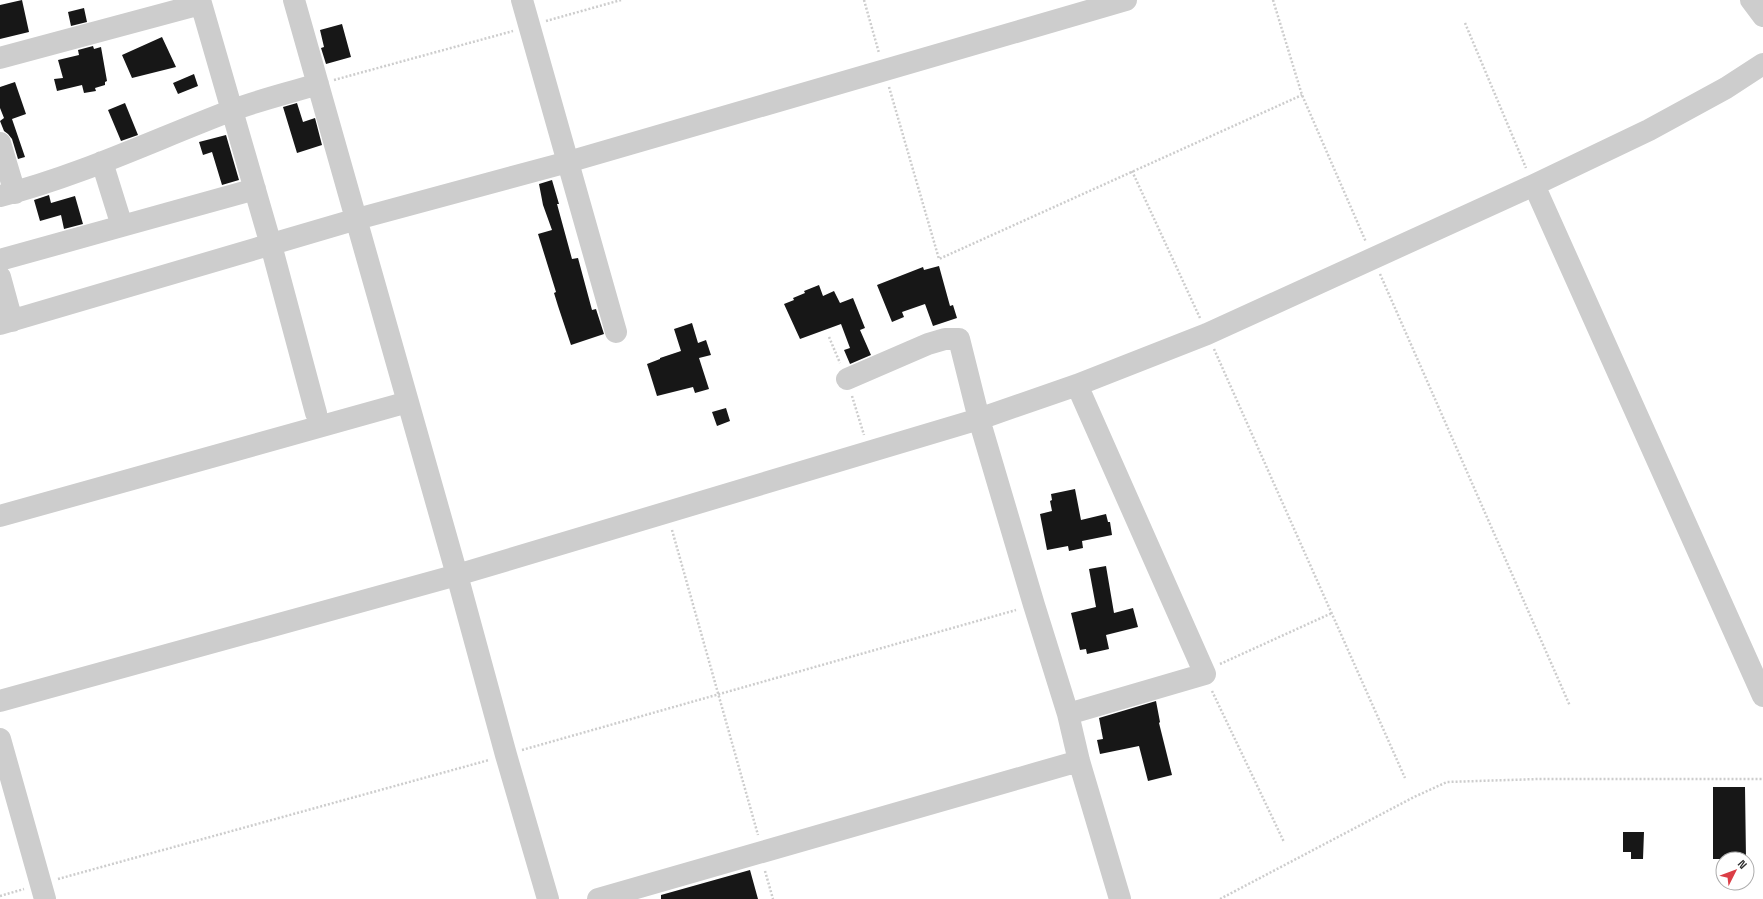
<svg xmlns="http://www.w3.org/2000/svg" width="1763" height="899" viewBox="0 0 1763 899" font-family="'Space Grotesk',sans-serif">
  <style>
    .building { fill: #171717 }
    .lines { fill: none; stroke-linecap: round; stroke-linejoin: round }
    .path { stroke: #cdcdcd; stroke-width: 2.5; stroke-dasharray: 2 2; stroke-linecap: butt }
    .minor { stroke: #cdcdcd; stroke-width: 22 }
  </style>
  <rect width="100%" height="100%" fill="#fff"/>
  <path class="building" d="M22 0 29 32 0 39V5Z
    M84 8 87 22 71 26 68 12Z
    M342 24 351 57 326 64 321 48 324 47 320 30Z
    M162 37 176 67 132 78 122 55Z
    M93 46 94 49 101 47 107 81 105 82V85L95 88 96 91 84 93 82 85 57 91 54 79 63 78 58 60 79 55 78 50Z
    M194 74 198 86 178 94 173 83Z
    M15 82 26 114 12 119 25 157 18 159 12 139 8 134 4 131 0 121 4 118 0 108V87Z
    M125 103 138 135 121 141 108 110Z
    M297 103 303 122 315 118 322 145 297 153 283 107Z
    M226 135 239 180 222 185 212 152 203 155 199 142Z
    M552 180 559 204H557L572 259 578 258 592 310 596 309 604 334 571 345 558 306 554 293 556 292 538 234 552 230 543 205 539 184Z
    M49 195 51 203 75 196 83 224 64 229 61 215 40 221 34 200Z
    M939 266 950 306 953 305 957 318 933 326 925 304 902 312 904 317 892 322 877 285 923 267 924 270Z
    M819 285 823 296 834 291 840 303 853 298 865 328 860 330 871 355 850 364 844 350 850 348 841 324 800 339 784 304 794 300 793 298 805 293 804 291Z
    M692 323 698 343 706 340 711 355 699 358 709 389 695 393 693 387 657 396 647 364 660 359V358L681 351 674 329Z
    M726 408 730 421 717 426 712 412Z
    M1075 489 1081 520 1106 514 1108 522H1110L1112 535 1082 541 1083 548 1069 551 1068 546 1047 550 1040 514 1052 511 1050 501 1052 500 1051 494Z
    M1106 566 1114 613 1133 608 1138 627 1106 635 1109 649 1087 654 1086 649 1080 650 1071 613 1096 607 1089 569Z
    M1156 701 1160 722 1159 723 1172 775 1148 781 1139 746 1100 754 1097 740 1103 739 1099 718Z
    M1713 787H1745L1746 859H1713Z
    M1623 832H1644L1643 859H1631V852H1623Z
    M750 870 758 899H661V895Z"/>
  <g class="lines">
    <path class="path" d="M864 0 879 53
      M1273 0 1302 95 1366 242
      M546 21 621 0
      M1465 23 1526 168
      M334 80 513 31
      M889 87 939 259 1302 95
      M1132 171 1200 318
      M1380 274 1570 706
      M829 337 840 363
      M1214 349 1405 778
      M852 396 864 435
      M672 530 758 835
      M1220 664 1332 613
      M1212 691 1284 842
      M522 750 1016 610
      M765 871 773 899
      M58 879 489 760
      M0 896 24 889
      M1220 899 1414 797 1447 782 1539 779H1763"/>
    <path class="minor" d="M200 0 271 245 316 413
      M294 0 457 575 506 755 548 899
      M522 0 616 332
      M1751 0 1763 16
      M0 58 201 4
      M0 143 15 193
      M1534 185 1763 696
      M0 196C79 176 154 140 230 111 259 100 289 93 318 84
      M122 226 255 189
      M0 260 122 226 102 162
      M0 277 12 321
      M0 324 357 219 568 162 1126 0
      M847 379 928 344 945 339H959L979 419 1034 605 1068 714 1079 761 1120 899
      M0 516 408 402
      M0 701 457 575 979 419 1077 385 1207 334 1534 185 1649 130 1726 88 1763 64
      M1068 714 1205 674 1077 385
      M0 739 45 899
      M598 899 1079 761"/>
  </g>
  <g transform="translate(1735 871) rotate(48)"><circle r="19" fill="#ffffff" stroke="#acacac"/>
  <path d="M0-3L7 15L0 10L-7 15Z" fill="#db3e46"/>
  <text y="-6" font-size="11" font-weight="bold" text-anchor="middle" fill="#303030">N</text>
  </g>
</svg>
